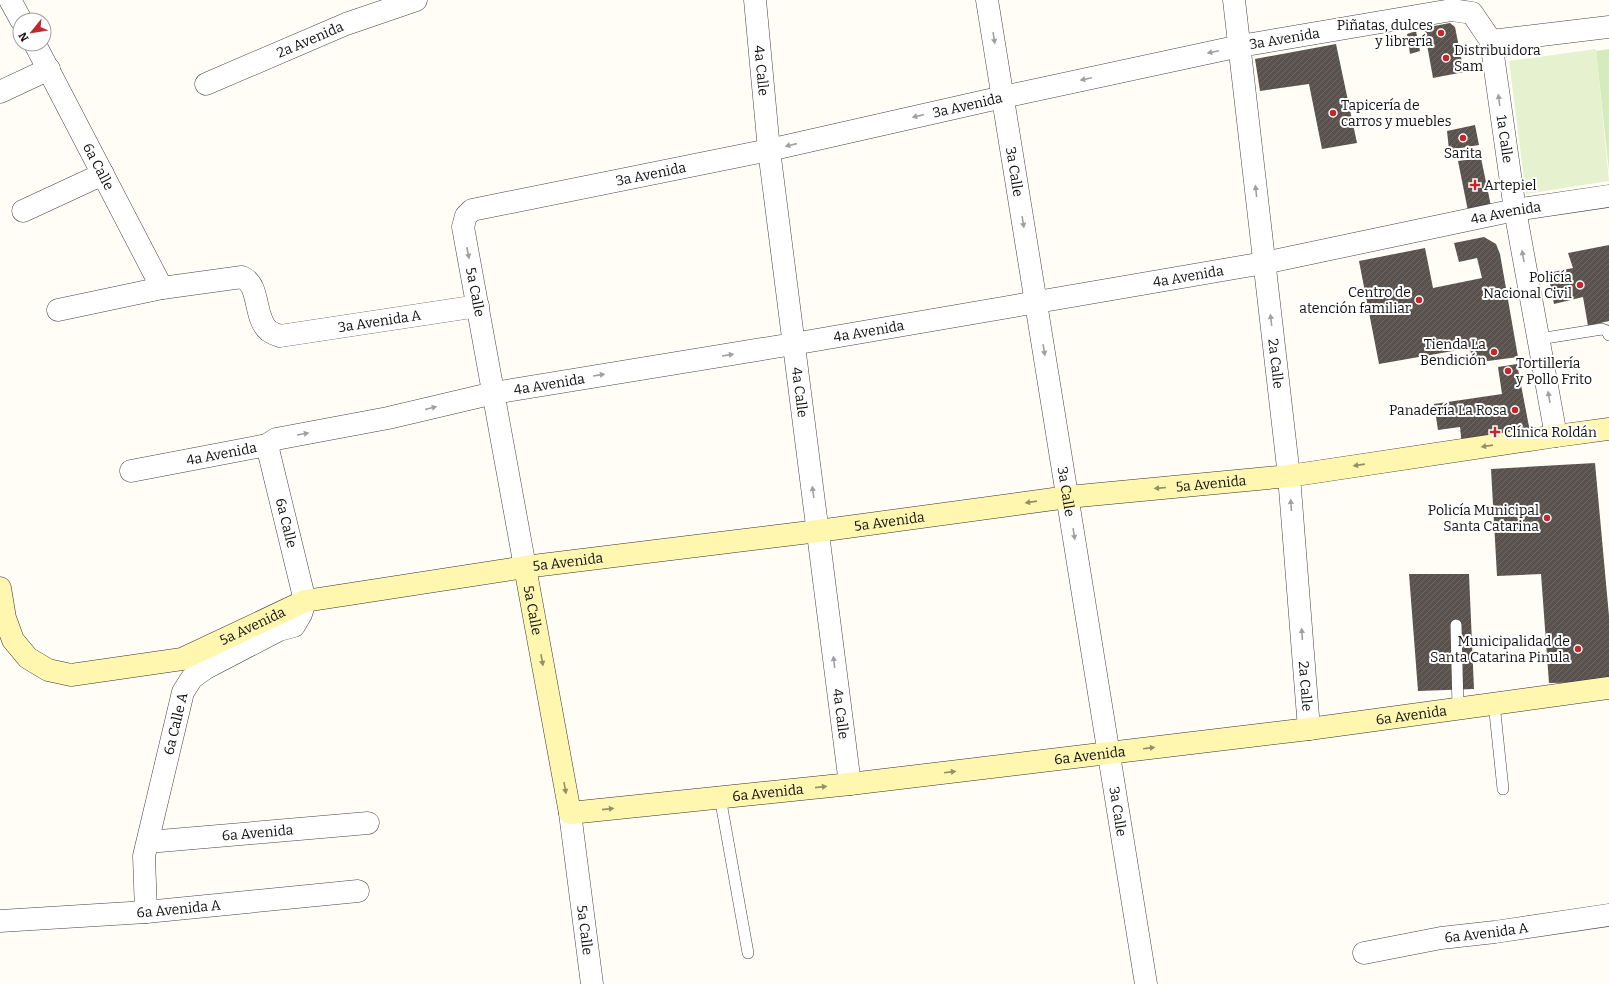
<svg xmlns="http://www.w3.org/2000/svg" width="1609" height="984" viewBox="0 0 1609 984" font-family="Bitter,serif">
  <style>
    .grass { fill: #d5ebbd }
    .pitch { fill: #e6f2cf }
    .building { fill: url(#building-hatch) }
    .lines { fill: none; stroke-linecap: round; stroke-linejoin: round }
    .lane-casing { stroke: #444; stroke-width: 12 }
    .street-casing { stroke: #444; stroke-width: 23 }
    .secondary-casing { stroke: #333; stroke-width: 23 }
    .lane { stroke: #fff; stroke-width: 11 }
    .street { stroke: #fff; stroke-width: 22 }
    .secondary { stroke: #fff6b0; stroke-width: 22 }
    .oneway { fill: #a0a0a0 }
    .oneway2 { fill: #948f68 }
    .poi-dot { fill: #c4262e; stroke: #fff; stroke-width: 1.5 }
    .labels { text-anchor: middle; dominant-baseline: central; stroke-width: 4; stroke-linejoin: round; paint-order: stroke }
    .poi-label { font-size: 14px; fill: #111; stroke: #fff; text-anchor: end }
    .street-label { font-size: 14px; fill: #111; stroke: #fff }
  </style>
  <defs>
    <pattern id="building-hatch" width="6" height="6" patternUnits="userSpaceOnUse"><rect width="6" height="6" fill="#5a524d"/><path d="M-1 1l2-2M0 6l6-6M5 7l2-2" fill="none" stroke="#6d6662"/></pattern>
  </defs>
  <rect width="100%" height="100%" fill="#fffdf5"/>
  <path class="grass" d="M1609 49V171L1596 51Z"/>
  <path class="pitch" d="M1596 49 1609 181 1526 194 1509 61Z"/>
  <path class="building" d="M1450 23 1455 27 1464 72 1433 78 1424 28Z
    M1416 31 1420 51 1410 54 1407 34Z
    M1336 44 1357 143 1322 149 1309 84 1260 91 1255 59Z
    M1475 125 1479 145 1449 150 1447 131Z
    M1481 158 1492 211 1469 216 1458 161Z
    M1484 237 1496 244 1500 254 1518 357 1473 363 1470 348 1379 364 1359 261 1425 248 1433 288 1482 278 1477 258 1459 262 1454 243Z
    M1609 245V321L1588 326 1583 297 1554 304 1548 273 1573 268 1568 253Z
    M1517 364 1531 437 1462 446 1460 427 1438 430 1434 404 1502 394 1498 367Z
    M1595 463 1609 616V682L1549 683 1541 574 1497 576 1491 469Z
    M1409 574H1469L1474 689 1418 691Z"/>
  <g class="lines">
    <g class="lane-casing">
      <path id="lane" d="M1539 339 1602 329 1607 331 1609 335
        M1456 625 1458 708
        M1494 703 1503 789
        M720 797 748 953"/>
    </g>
    <g class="street-casing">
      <g id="street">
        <path d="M10 0 21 20"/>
        <path id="s1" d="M755 0 769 150 850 784"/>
        <path id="s2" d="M987 0 1146 984"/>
        <path id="s3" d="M1234 0 1289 476 1309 729"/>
        <path d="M1491 41 1609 27"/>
        <path id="s4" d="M35 44 162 288"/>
        <path id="s5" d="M206 84 346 24 416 0"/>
        <path d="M0 92 49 69"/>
        <path d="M23 211 103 174"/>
        <path id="s6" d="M58 310 162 288 242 277C261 285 253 318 269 331 272 333 277 335 280 336L478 306"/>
        <path id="s7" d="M131 471 267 445 276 439 388 418 494 393 793 344 1264 263 1515 210 1609 196"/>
        <path id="s8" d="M525 567 463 227 466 216 472 210 769 150 1003 97 1240 46 1452 10 1472 13 1491 41 1515 210 1556 436"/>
        <path id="s9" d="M570 813 592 984"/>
        <path id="s10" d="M148 842 368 823"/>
        <path id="s11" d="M146 912 144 856 183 692 192 678 206 668 279 630 294 626 301 614 305 601 267 445"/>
        <path id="s12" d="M0 921 146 912 358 891"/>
        <path id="s13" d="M1364 953 1441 938 1495 932 1609 915"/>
      </g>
    </g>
    <g class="secondary-casing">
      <g id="secondary">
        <path id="s14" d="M525 567 570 813 850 784 1309 729 1609 688"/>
        <path id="s15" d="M0 588 5 618 13 640 28 658 48 670 71 675 182 659 305 601 525 567 818 531 1068 497 1289 476 1556 436 1609 429"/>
      </g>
    </g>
    <use href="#lane" class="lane"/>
    <use href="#street" class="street"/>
    <use href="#secondary" class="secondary"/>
  </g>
  <defs><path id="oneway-solid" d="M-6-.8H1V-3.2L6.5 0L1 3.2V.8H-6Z"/></defs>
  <g class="oneway">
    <use href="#oneway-solid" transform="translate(994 38) rotate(81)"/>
    <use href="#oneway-solid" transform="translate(1213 52) rotate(168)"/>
    <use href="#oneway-solid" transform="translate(1086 79) rotate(168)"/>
    <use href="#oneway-solid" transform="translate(1499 100) rotate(-98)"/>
    <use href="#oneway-solid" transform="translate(918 116) rotate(167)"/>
    <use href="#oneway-solid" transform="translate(791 145) rotate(167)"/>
    <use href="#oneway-solid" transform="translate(1256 191) rotate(-96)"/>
    <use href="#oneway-solid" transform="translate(1023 222) rotate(81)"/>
    <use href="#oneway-solid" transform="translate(468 253) rotate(79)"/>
    <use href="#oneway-solid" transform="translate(1523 256) rotate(-100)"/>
    <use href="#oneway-solid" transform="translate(1271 320) rotate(-97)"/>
    <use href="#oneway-solid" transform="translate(1044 350) rotate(81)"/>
    <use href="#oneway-solid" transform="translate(728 355) rotate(-9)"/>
    <use href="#oneway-solid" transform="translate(599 375) rotate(-9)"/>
    <use href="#oneway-solid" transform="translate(1549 397) rotate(-100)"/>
    <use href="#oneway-solid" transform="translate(431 408) rotate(-14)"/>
    <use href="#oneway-solid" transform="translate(303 434) rotate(-10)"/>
    <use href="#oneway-solid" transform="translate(813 492) rotate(-98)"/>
    <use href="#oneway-solid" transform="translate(1291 505) rotate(-94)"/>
    <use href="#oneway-solid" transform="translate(1074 534) rotate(81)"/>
    <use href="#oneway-solid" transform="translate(1302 634) rotate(-94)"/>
    <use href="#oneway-solid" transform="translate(834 662) rotate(-97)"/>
  </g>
  <g class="oneway2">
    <use href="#oneway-solid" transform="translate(1487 446) rotate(172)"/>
    <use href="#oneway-solid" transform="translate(1359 465) rotate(172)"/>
    <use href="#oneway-solid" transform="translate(1160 488) rotate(175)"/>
    <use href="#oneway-solid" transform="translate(1031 502) rotate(172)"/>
    <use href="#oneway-solid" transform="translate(542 660) rotate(80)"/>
    <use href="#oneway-solid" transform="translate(1149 748) rotate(-7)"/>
    <use href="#oneway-solid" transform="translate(950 772) rotate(-7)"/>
    <use href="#oneway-solid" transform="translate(821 787) rotate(-6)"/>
    <use href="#oneway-solid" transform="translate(565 788) rotate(80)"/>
    <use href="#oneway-solid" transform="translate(608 809) rotate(-6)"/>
  </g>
  <g class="poi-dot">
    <circle cx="1441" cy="33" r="4"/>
    <circle cx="1446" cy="58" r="4"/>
    <circle cx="1333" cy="113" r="4"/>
    <circle cx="1463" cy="138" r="4"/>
    <path d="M1473 179h4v4h4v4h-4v4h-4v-4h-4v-4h4z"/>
    <circle cx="1580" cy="285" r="4"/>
    <circle cx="1419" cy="300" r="4"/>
    <circle cx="1494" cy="352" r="4"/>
    <circle cx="1508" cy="371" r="4"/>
    <circle cx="1515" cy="410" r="4"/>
    <path d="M1493 426h4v4h4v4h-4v4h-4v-4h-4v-4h4z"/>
    <circle cx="1547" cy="518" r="4"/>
    <circle cx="1578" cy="649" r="4"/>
  </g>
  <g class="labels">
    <g class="poi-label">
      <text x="1433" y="25">Piñatas, dulces<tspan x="1433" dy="16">y librería</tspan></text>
      <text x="1454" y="50" text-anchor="start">Distribuidora<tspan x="1454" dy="16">Sam</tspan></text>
      <text x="1341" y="105" text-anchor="start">Tapicería de<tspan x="1341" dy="16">carros y muebles</tspan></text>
      <text x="1463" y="153" text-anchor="middle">Sarita</text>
      <text x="1484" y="185" text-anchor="start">Artepiel</text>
      <text x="1572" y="277">Policía<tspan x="1572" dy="16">Nacional Civil</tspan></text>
      <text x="1411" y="292">Centro de<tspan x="1411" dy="16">atención familiar</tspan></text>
      <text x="1486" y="344">Tienda La<tspan x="1486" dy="16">Bendición</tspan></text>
      <text x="1516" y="363" text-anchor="start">Tortillería<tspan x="1516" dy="16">y Pollo Frito</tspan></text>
      <text x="1507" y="410">Panadería La Rosa</text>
      <text x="1504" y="432" text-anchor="start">Clínica Roldán</text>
      <text x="1539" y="510">Policía Municipal<tspan x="1539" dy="16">Santa Catarina</tspan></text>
      <text x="1570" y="641">Municipalidad de<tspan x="1570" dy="16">Santa Catarina Pinula</tspan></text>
    </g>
    <g class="street-label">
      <text stroke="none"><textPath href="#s5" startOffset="113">2a Avenida</textPath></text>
      <text stroke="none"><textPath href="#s8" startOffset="1196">3a Avenida</textPath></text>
      <text stroke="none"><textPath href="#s1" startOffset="71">4a Calle</textPath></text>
      <text stroke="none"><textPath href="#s8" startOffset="872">3a Avenida</textPath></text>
      <text stroke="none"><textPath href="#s8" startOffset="1519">1a Calle</textPath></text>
      <text stroke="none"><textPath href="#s4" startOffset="138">6a Calle</textPath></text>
      <text stroke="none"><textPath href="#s2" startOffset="174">3a Calle</textPath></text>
      <text stroke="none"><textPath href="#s8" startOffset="548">3a Avenida</textPath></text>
      <text stroke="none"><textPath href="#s7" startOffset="1400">4a Avenida</textPath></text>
      <text stroke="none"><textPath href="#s7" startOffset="1076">4a Avenida</textPath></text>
      <text transform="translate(475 292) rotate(79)">5a Calle</text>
      <text stroke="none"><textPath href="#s6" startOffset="362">3a Avenida A</textPath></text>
      <text stroke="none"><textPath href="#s7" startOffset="752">4a Avenida</textPath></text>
      <text stroke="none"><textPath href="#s3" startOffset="366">2a Calle</textPath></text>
      <text stroke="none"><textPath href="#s7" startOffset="428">4a Avenida</textPath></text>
      <text stroke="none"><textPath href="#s1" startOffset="395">4a Calle</textPath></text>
      <text stroke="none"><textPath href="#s7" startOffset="92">4a Avenida</textPath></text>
      <text stroke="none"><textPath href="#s15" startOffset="1286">5a Avenida</textPath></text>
      <text stroke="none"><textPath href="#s2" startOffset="498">3a Calle</textPath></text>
      <text stroke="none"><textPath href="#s15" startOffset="962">5a Avenida</textPath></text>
      <text transform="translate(286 523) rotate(76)">6a Calle</text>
      <text stroke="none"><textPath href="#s15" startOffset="638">5a Avenida</textPath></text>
      <text stroke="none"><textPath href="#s14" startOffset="44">5a Calle</textPath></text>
      <text stroke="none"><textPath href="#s15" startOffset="314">5a Avenida</textPath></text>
      <text stroke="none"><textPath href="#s3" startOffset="690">2a Calle</textPath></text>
      <text stroke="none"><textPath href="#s1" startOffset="719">4a Calle</textPath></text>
      <text stroke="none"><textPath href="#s14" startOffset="1097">6a Avenida</textPath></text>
      <text stroke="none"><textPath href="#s11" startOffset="192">6a Calle A</textPath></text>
      <text stroke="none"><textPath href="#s14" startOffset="773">6a Avenida</textPath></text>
      <text stroke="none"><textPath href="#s14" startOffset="449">6a Avenida</textPath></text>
      <text stroke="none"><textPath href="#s2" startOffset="822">3a Calle</textPath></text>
      <text stroke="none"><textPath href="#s10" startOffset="110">6a Avenida</textPath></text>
      <text stroke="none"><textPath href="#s12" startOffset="179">6a Avenida A</textPath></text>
      <text stroke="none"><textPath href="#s9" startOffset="118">5a Calle</textPath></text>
      <text stroke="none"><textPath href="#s13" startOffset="124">6a Avenida A</textPath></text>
    </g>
  </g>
  <g transform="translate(32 32) rotate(240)"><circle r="19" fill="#ffffff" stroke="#a0a0a0"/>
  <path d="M0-3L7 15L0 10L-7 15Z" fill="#c4262e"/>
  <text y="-6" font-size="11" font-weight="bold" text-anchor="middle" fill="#111111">N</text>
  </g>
</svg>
